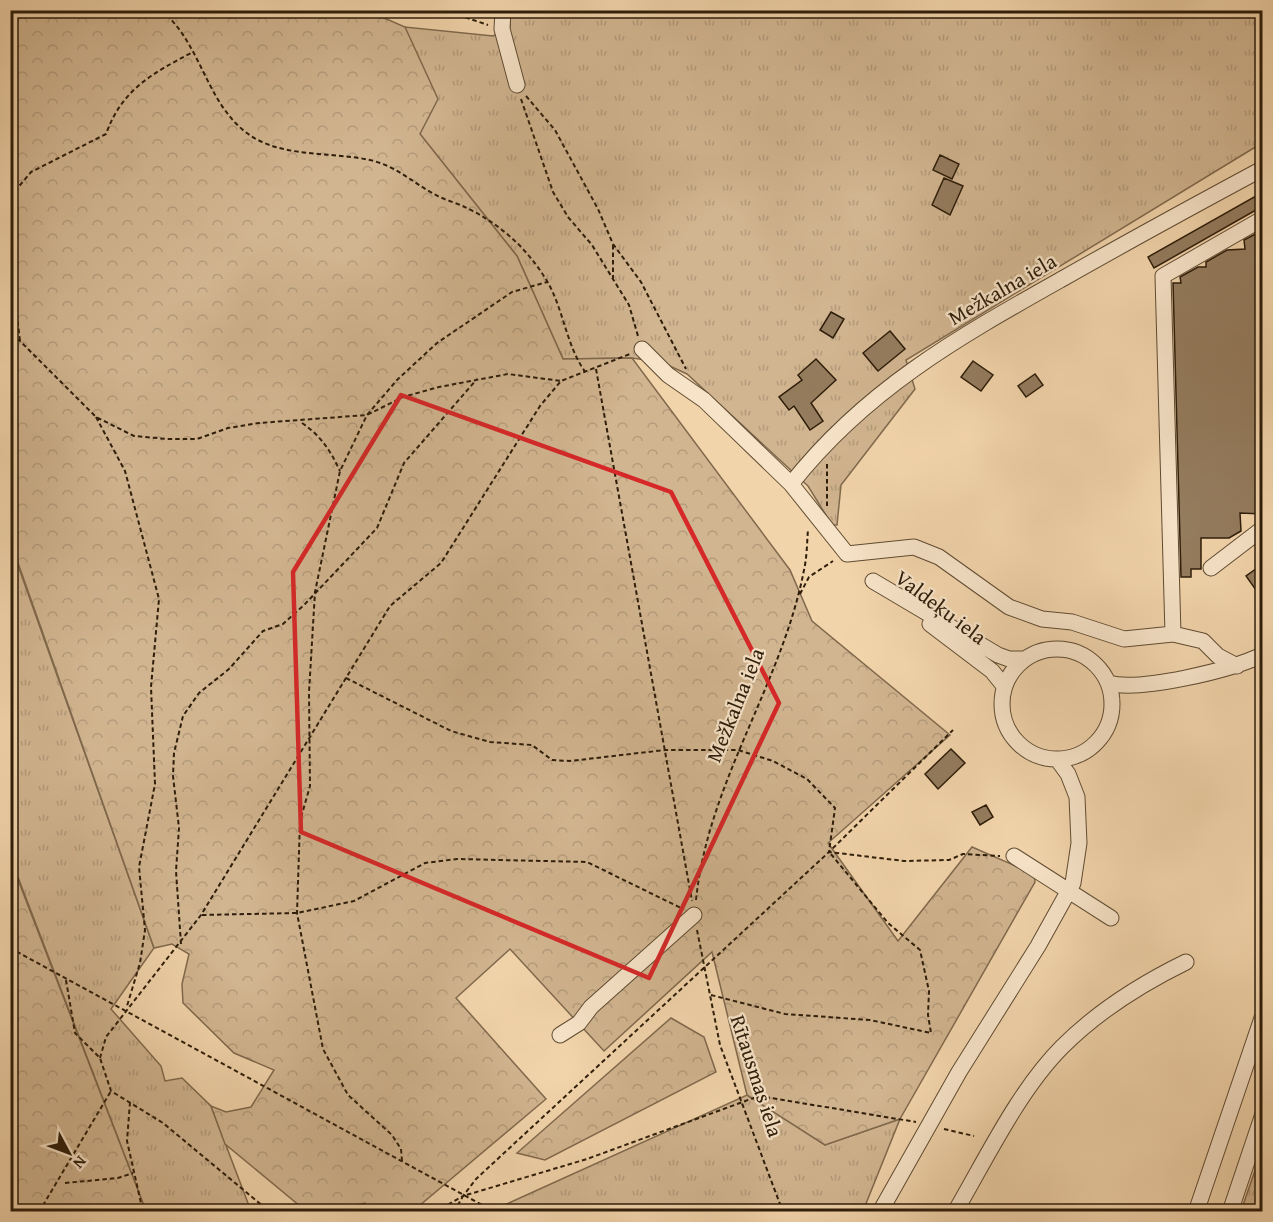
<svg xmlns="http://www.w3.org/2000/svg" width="1273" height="1222" viewBox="0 0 1273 1222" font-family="'Gentium Book Plus',serif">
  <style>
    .grass { fill: url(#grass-tufts); stroke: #80694d; stroke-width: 1.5 }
    .forest { fill: url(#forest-crowns); stroke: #80694d; stroke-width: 1.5 }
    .building { fill: #947c5e; stroke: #2e1d0a; stroke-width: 1.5 }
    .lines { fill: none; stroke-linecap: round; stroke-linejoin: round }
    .minor-casing { stroke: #5f4b32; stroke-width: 17 }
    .path { stroke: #2e1d0a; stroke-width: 2; stroke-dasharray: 4.5 3; stroke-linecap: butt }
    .minor { stroke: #f7e3c8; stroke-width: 15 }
    .marked { fill: none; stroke: #d62828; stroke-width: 4.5; stroke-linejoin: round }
    .labels { text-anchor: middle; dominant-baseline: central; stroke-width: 4.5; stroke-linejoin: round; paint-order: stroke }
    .street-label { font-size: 21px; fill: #2e1d0a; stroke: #f7e3c8 }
  </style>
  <defs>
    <pattern id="grass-tufts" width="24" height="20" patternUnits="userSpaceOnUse" patternTransform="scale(1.5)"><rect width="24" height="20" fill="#d1b590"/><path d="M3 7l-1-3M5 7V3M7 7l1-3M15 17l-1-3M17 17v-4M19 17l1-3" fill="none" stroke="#b49b7b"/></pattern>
    <pattern id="forest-crowns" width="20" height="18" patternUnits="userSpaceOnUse" patternTransform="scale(1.5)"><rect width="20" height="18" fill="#d1b590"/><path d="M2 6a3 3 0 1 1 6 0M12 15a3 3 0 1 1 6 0" fill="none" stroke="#b49b7b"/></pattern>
  </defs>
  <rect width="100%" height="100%" fill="#f2d4ab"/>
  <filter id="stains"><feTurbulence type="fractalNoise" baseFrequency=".00333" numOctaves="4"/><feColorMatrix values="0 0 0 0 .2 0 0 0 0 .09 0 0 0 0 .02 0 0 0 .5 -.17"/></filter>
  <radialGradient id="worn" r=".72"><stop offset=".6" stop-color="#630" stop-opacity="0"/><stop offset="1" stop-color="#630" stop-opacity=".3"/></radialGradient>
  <path class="grass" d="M510 10 1262 11V143L906 360 915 389 841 485 837 525H832L808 486 687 374 661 362 632 358 563 359 517 256 420 134 405 27 493 36 510 27Z
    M10 543 154 948 111 1009 161 1066 165 1081 182 1078 211 1106 251 1211H146L11 859Z
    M747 1095 825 1145 900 1119 863 1211 489 1212Z
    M1260 1156 1262 1157V1184L1253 1211H1241Z"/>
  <path class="forest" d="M366 10 405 27 438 99 420 134 517 256 563 359 632 358 790 570 812 621 950 735 828 843 898 941 972 847 1034 874 1035 882 900 1119 825 1145 747 1095 712 952 604 1051 510 949 456 998 546 1099 413 1211H370L365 1203 325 1211H306L225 1144 211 1106 226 1112 251 1107 274 1070 234 1053 183 1003 182 984 189 954 172 944 154 948 11 543 10 11Z
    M10 859 146 1211H11Z
    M671 1018 704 1037 716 1072 545 1160 517 1153Z"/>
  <path class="building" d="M940 155 959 164 952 179 933 170Z
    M944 178 963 186 950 215 932 205Z
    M1263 192V206L1154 268 1148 257Z
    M1263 230V514L1240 513 1241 531 1229 538H1201V569H1191V577H1181L1173 283H1181L1180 277 1198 267H1206V262L1227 250 1245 249 1244 240Z
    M831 312 844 319 833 338 820 330Z
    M890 331 905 349 878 371 863 353Z
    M816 359 836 380 811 403 823 421 810 430 794 406 789 410 779 397 802 380 798 375Z
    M973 361 993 375 981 391 961 377Z
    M1035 374 1043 385 1026 397 1018 386Z
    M1263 564V600L1246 576Z
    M951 749 965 763 938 789 925 774Z
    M986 805 993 817 980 825 972 812Z"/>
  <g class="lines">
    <g class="minor-casing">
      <path id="minor" d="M503 10 502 29 517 85
        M642 349 668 375 704 400 791 484 847 554 914 547 939 557 1009 607 1042 619 1072 622 1124 639 1173 634 1203 641 1218 656 1237 666
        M791 484C866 389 959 337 1062 279 1129 241 1195 205 1262 169
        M1211 568 1262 529
        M873 581 998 655 1009 659H1024
        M930 624 992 671 1004 686
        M1173 634 1163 276 1262 219
        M1002 704a55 55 0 1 1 110 0a55 55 0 1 1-110 0Z
        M1108 683C1140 692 1231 670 1262 655
        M1014 856 1111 918
        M560 1035 579 1023 591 1007 694 915
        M880 1212 959 1072 1038 946 1073 883 1079 843 1077 797 1068 774 1057 759
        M955 1212C986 1159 1019 1090 1062 1047 1098 1011 1141 984 1186 962
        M1196 1212 1262 1018
        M1230 1212 1262 1117"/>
    </g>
    <path class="path" d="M161 10C200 42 205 98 243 130 277 159 329 151 370 160 396 166 412 182 434 194 444 200 457 203 467 208 501 225 527 248 547 281 564 310 566 346 586 373
      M444 10 488 25
      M526 96 555 130 598 209 613 244 641 282 686 369
      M521 99 553 192 568 217 592 245 629 305 638 336
      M10 197 31 172 106 134C122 89 153 73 193 52
      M10 224 14 292 20 341
      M613 245V278
      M10 336 20 341 96 417 134 436 167 439H197L228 428 259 423 367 415 403 397 439 387 508 374 561 381
      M596 369 692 901
      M96 417 125 471 159 599 151 687 155 784 139 867 145 930 140 963 127 1006
      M302 423C321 436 330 450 340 471
      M827 464V507
      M800 594 809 577 833 561
      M346 678 451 731 490 742 532 745 552 760 570 761 665 750H738L773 761 807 779 835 808 829 852 904 861 949 860 963 854 1000 856
      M696 900C708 782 782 684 804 570 807 557 807 542 808 529
      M202 915 297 913 354 901 425 863 457 859 587 862 681 908
      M697 930 720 1045 783 1212
      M181 944 176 871 179 828 173 776 174 753 183 716 199 693 229 669 263 631 283 624 305 604 377 528 404 463 477 379
      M10 948 495 1212
      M66 980 75 1033 100 1058 111 1091 163 1123 270 1212
      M711 995 785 1014 870 1020 931 1033 928 1015 929 991 920 950 888 923 830 853
      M1258 1005 1262 995
      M100 1058 106 1037 201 915 390 606 441 563 540 406 561 381 630 354
      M130 1102 127 1141 143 1212
      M944 1129 974 1136
      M402 1161 401 1149 392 1135 348 1095 323 1049 297 913 300 821 310 786 309 692 315 592 340 471 367 415 397 380 437 343 512 292 547 282
      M65 1183 118 1178 133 1173
      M39 1212 111 1091
      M435 1212 463 1196 476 1179 829 852 953 730
      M454 1212 463 1196 587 1159 759 1096 916 1122"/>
    <use href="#minor" class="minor"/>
  </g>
  <path class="marked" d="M401 395 671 492 779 703 649 978 301 832 293 572Z"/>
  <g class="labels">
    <g class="street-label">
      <text transform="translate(1002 289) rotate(-30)">Mežkalna iela</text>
      <text transform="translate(941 607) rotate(37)">Valdeķu iela</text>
      <text transform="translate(735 705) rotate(-68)">Mežkalna iela</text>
      <text transform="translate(757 1076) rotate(72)">Rītausmas iela</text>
    </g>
  </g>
  <rect width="1273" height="1222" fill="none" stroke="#f2d4ab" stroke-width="36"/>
  <rect x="12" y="12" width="1249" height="1198" fill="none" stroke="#2e1d0a" stroke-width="3"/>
  <rect x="18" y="18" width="1237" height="1186" fill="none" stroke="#2e1d0a" stroke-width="1.5"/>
  <g transform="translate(69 1153) rotate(131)" stroke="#f7e3c8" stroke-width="4.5" paint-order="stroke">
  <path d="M0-4.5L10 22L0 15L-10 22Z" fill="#2e1d0a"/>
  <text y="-9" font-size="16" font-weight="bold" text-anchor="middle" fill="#2e1d0a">N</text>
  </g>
  <rect width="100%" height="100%" filter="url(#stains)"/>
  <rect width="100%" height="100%" fill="url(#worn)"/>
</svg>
